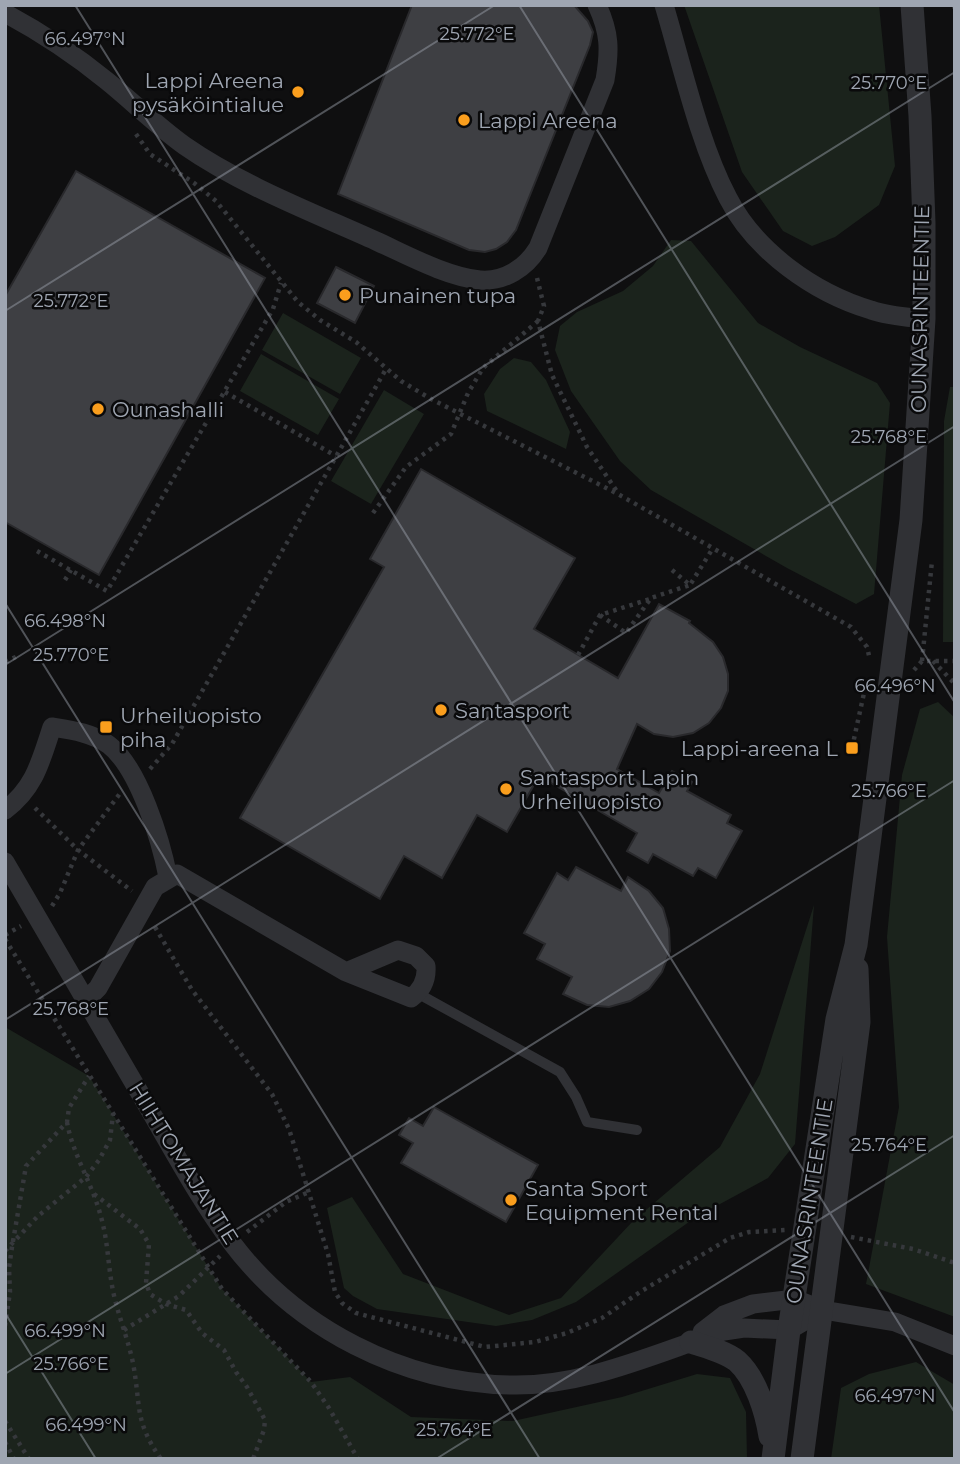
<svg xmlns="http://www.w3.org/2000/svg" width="960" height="1464" viewBox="0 0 960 1464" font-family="Montserrat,sans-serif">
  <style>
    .green { fill: #1b231c }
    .building { fill: #3e3f43; stroke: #29292c; stroke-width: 2 }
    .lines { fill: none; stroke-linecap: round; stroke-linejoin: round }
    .path { stroke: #36383c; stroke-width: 4.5; stroke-dasharray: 3.5 5; stroke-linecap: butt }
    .service { stroke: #303135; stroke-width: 10 }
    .minor { stroke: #303135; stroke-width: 19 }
    .tertiary { stroke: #303135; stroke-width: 23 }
    .ticks { fill: none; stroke: #9fa6b2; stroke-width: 2; stroke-opacity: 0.45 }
    .poi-dot { fill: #fa9e1d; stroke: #0a0a0b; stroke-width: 2.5 }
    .labels { text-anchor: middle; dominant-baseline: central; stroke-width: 5; stroke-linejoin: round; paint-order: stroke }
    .poi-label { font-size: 21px; fill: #9fa6b2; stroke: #0a0a0b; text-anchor: start }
    .street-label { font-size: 21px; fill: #9fa6b2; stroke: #0a0a0b }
    .ticks-label { font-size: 18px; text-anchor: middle; fill: #9fa6b2; stroke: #0a0a0b; stroke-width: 5; stroke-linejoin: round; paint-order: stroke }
  </style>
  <rect width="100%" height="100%" fill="#0f0f10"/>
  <path class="green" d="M684 5H879L895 166 879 205 835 237 812 246 783 231 742 172Z
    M671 240 691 241 758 323 800 347 877 383 890 403 874 594 856 604 787 568 651 490 620 461 571 391 555 350 560 326 577 312 623 291 653 266Z
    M283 313 361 358 340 394 262 350Z
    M261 354 339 399 318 435 240 391Z
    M514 358 531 362 546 380 570 432 566 449 487 411 484 394 500 369Z
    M950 387H955V642H943L944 421Z
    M384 390 424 414 371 504 331 481Z
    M938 702 955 718V1317L866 1284 899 1107 887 937 902 775 920 709Z
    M814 905 795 1144 768 1178 696 1217 576 1302 532 1320 496 1326 377 1309 353 1296 344 1288 327 1208 352 1197 403 1274 509 1315 561 1298 633 1221 720 1147 760 1074Z
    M5 1027 89 1076 222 1289 311 1382 350 1377 411 1417 513 1421 622 1397 697 1374 730 1378 746 1412 747 1459H5Z
    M916 1362 955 1385V1459H831L841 1388 869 1374Z"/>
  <path class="building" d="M412 5H574L588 21 593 32 590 45 516 230 507 242 496 249 485 252 469 250 338 194Z
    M76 171 265 278 99 575 5 522V296Z
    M336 267 374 286 355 323 317 303Z
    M421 469 575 558 534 629 618 678 659 604 690 621 689 623 713 642 723 657 728 674V691L721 708 709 723 693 733 673 737 654 734 637 724 617 769 659 793 672 771 692 782 687 791 731 815 727 823 742 831 716 878 698 868 693 876 653 854 648 863 627 851 637 833 539 776 507 832 477 815 442 878 404 856 380 899 240 818 384 567 370 559Z
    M576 867 621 891 628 877 649 891 663 908 669 929 670 951 662 972 649 989 630 1001 609 1007 587 1005 563 994 572 977 537 959 545 944 524 933 557 873 568 880Z
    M434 1107 538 1165 506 1222 401 1163 413 1143 399 1135 409 1118 423 1126Z"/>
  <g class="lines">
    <path class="path" d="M954 5 955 12
      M136 134 150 154 194 183 216 201 298 302 320 320 356 342 401 381 431 399 618 494 851 627 867 647 870 660
      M537 278 544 306 538 321 552 375 587 447 618 493
      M225 392 336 456
      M373 513 406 467 451 434 468 393 483 368 538 321
      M37 551 107 591 273 309 281 283
      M672 570 690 585 713 548
      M65 580 71 570
      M600 615 626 633 651 598 690 585
      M578 655 600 615 650 599
      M922 661 932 561
      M933 661 955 684
      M5 662 20 655
      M914 670 922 661H955
      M852 748 864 693
      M150 769 172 744 386 369
      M35 808 78 850 132 891
      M52 906 60 893 78 850 121 792
      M155 927 192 990 272 1094 289 1129 328 1254 335 1292 342 1303 356 1313 485 1347 535 1342 567 1333 602 1318 640 1292 730 1238 749 1232 785 1230
      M5 935 21 926
      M5 939 222 1289 311 1382 329 1408 358 1459
      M67 1122C72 1153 93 1185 101 1217 108 1241 108 1266 113 1291 118 1315 128 1339 133 1363 141 1406 134 1421 161 1459
      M94 1194 140 1229 149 1244 146 1283 150 1294 166 1304 186 1310 202 1333 224 1350 236 1372 247 1387 265 1420 264 1430 253 1459
      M247 1232 286 1202 309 1192
      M851 1237 913 1249 955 1263
      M5 1251 38 1216 86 1177 99 1160 110 1140 113 1114
      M5 1326 10 1292 9 1268 12 1247 26 1166 67 1122 69 1108 89 1076
      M124 1330 179 1296 220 1256
      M5 1421 29 1459
      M5 1442 14 1459"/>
    <path class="service" d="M417 993 560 1072 576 1097 587 1122 637 1130"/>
    <path class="minor" d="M664 5C682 65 699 143 728 198 755 251 814 293 871 310 888 316 906 317 924 319
      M5 13C42 33 74 54 107 81 133 102 157 126 185 146 241 185 314 213 376 241 407 255 447 277 480 280 504 282 526 268 538 248L605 80C610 50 610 33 597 5
      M5 810C35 788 41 760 52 727 71 730 93 733 109 745 139 768 161 841 168 877
      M5 862C49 938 94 1014 138 1090 169 1142 197 1196 232 1243 297 1329 403 1383 510 1385 584 1387 656 1353 724 1331L744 1328 789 1330 823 1310
      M85 1001 98 988 155 887 177 874 346 972 411 998C422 990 427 979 426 966L416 956 398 950 346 972
      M702 1332 724 1315 753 1304 795 1299 823 1310 895 1322 955 1346"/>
    <path class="tertiary" d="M691 1342C706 1347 724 1351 737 1361 756 1378 766 1412 770 1436
      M773 1459 789 1330 837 1019 856 945 911 520 924 319V223L920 116 912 5
      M802 1459 859 1022 857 969"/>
  </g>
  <path class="ticks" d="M75 5 955 1413M519 5 955 703M5 311 495 5M5 603 540 1459M5 665 955 72M5 1020 955 426M5 1313 96 1459M5 1374 955 780M436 1459 955 1135"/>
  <g class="poi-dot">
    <circle cx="298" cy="92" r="7"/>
    <circle cx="464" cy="120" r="7"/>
    <circle cx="345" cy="295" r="7"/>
    <circle cx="98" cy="409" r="7"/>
    <circle cx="441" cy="710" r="7"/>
    <rect x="99" y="720" width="14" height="14" rx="3.5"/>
    <rect x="845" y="741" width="14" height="14" rx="3.5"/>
    <circle cx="506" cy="789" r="7"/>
    <circle cx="511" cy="1200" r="7"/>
  </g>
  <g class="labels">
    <g class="poi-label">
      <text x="284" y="80" text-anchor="end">Lappi Areena<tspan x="284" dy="24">pysäköintialue</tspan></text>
      <text x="478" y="120">Lappi Areena</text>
      <text x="359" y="295">Punainen tupa</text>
      <text x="112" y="409">Ounashalli</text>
      <text x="455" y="710">Santasport</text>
      <text x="120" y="715">Urheiluopisto<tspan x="120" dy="24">piha</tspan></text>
      <text x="838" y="748" text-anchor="end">Lappi-areena L</text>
      <text x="520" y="777">Santasport Lapin<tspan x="520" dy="24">Urheiluopisto</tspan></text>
      <text x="525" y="1188">Santa Sport<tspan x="525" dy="24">Equipment Rental</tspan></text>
    </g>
    <g class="street-label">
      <text transform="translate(920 309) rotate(-89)">OUNASRINTEENTIE</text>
      <text transform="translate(184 1163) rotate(58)">HIIHTOMAJANTIE</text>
      <text transform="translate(809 1201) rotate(-81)">OUNASRINTEENTIE</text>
    </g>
  </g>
  <g class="ticks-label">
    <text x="477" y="40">25.772°E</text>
    <text x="85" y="45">66.497°N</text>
    <text x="889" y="89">25.770°E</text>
    <text x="71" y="307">25.772°E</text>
    <text x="889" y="443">25.768°E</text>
    <text x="65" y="627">66.498°N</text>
    <text x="71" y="661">25.770°E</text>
    <text x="895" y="692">66.496°N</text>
    <text x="889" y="797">25.766°E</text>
    <text x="71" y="1015">25.768°E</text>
    <text x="889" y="1151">25.764°E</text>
    <text x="65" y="1337">66.499°N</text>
    <text x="71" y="1370">25.766°E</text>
    <text x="895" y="1402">66.497°N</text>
    <text x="86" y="1431">66.499°N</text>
    <text x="454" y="1436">25.764°E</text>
  </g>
  <rect width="960" height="1464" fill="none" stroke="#9fa6b2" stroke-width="14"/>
</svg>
